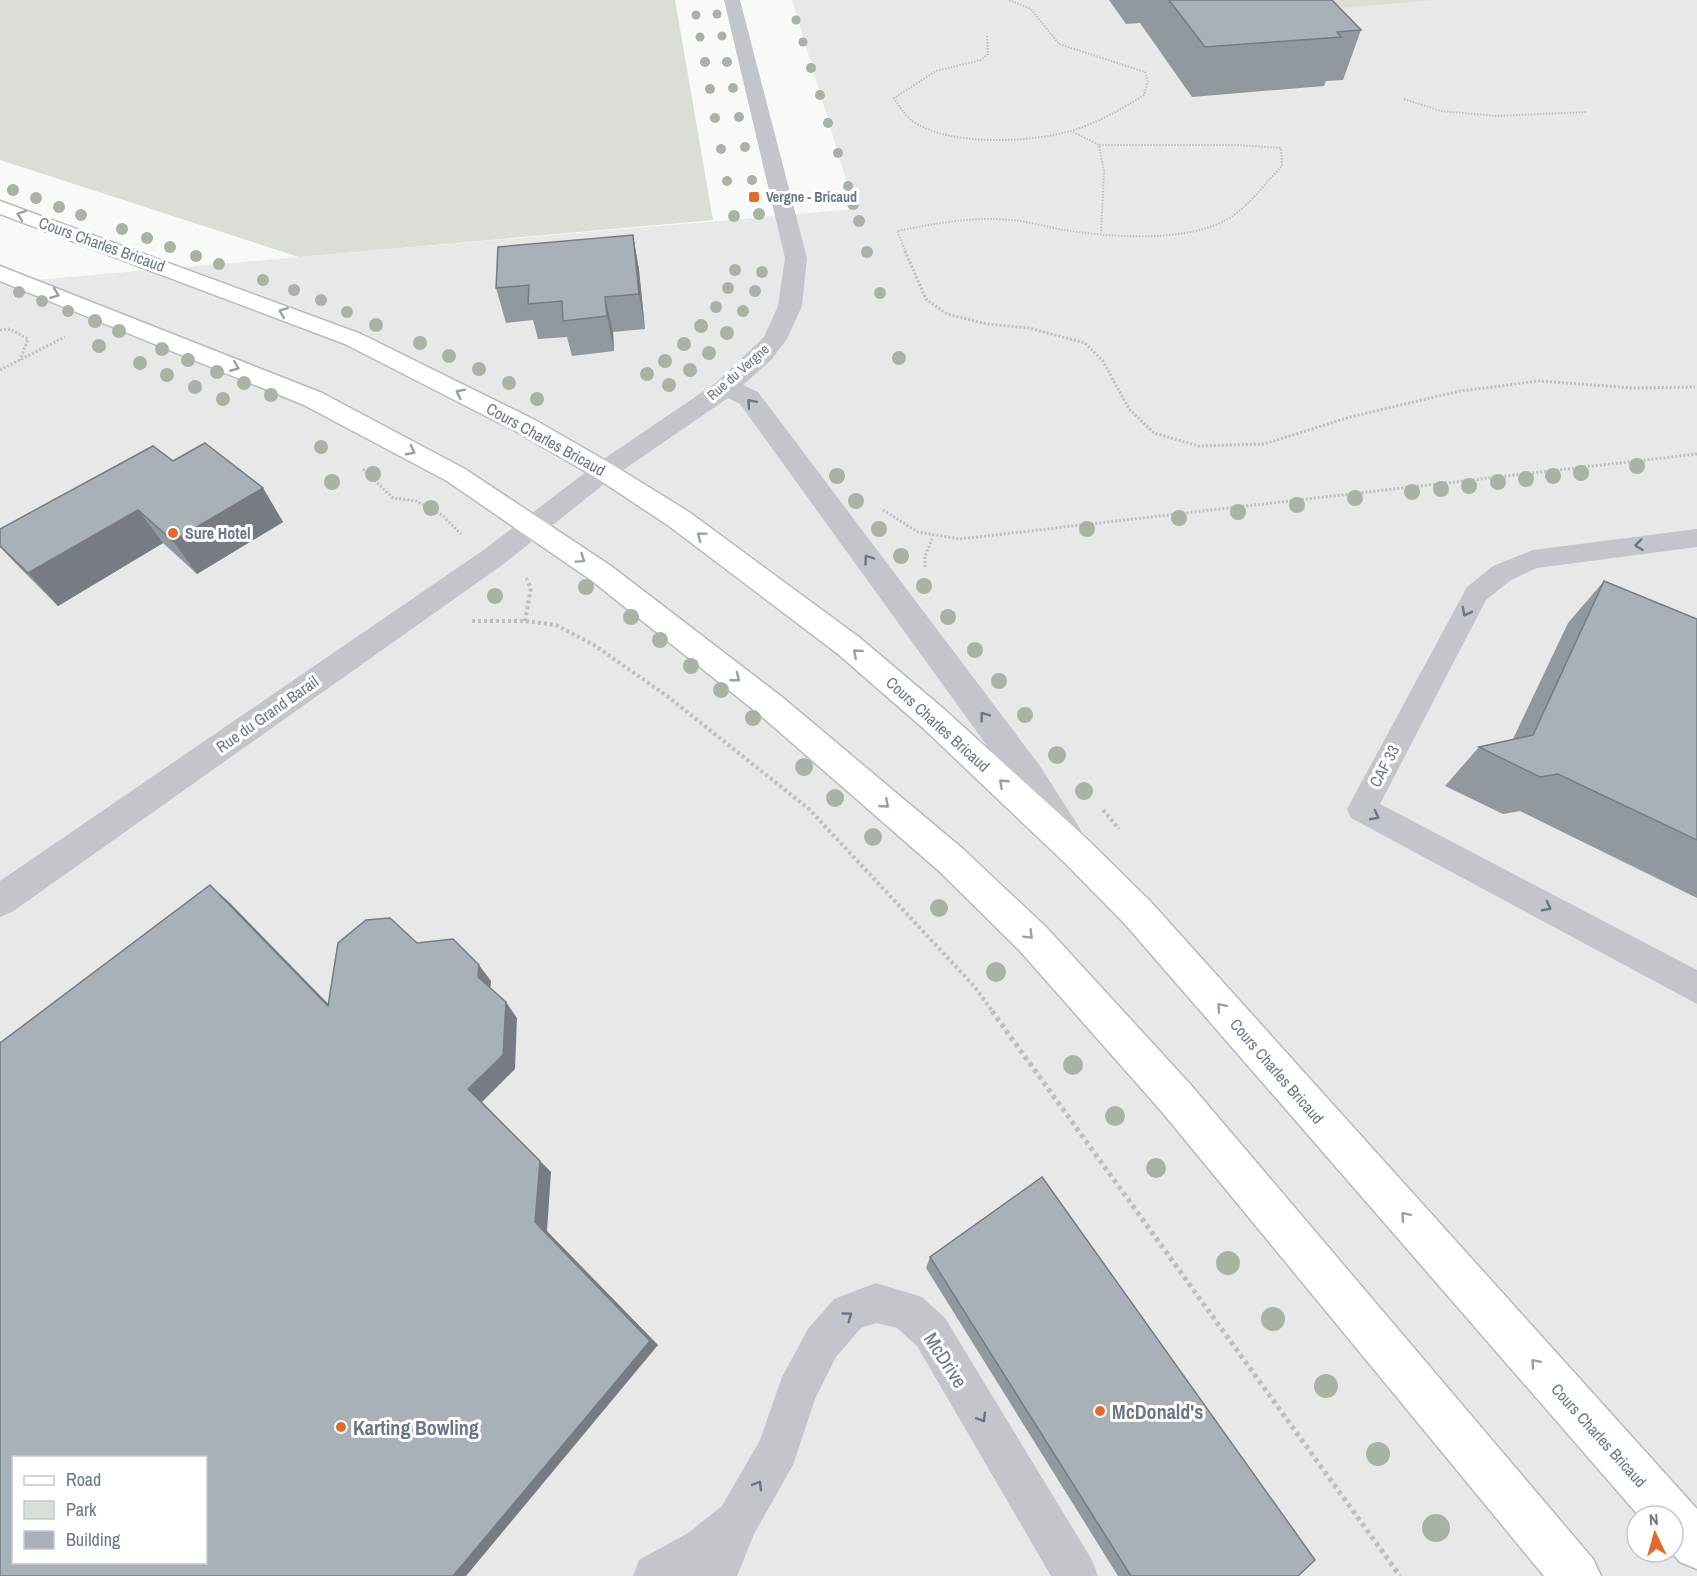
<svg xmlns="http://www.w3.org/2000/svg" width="1697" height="1576" viewBox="0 0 1697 1576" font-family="'Archivo Narrow',sans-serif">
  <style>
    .built { fill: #e7e8e8; fill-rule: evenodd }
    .green { fill: #d9ded6 }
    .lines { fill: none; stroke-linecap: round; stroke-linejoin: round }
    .secondary-casing { stroke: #b5babf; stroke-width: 3 }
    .path-far3 { stroke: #bcbfc2; stroke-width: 2; stroke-dasharray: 1.5 1.5; stroke-linecap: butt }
    .path-far2 { stroke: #bcbfc2; stroke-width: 3; stroke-dasharray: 2 2; stroke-linecap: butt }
    .path-far1 { stroke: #bcbfc2; stroke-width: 4; stroke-dasharray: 3 3; stroke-linecap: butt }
    .path { stroke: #bcbfc2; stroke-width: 5; stroke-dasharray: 4 4; stroke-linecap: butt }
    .service { fill: #c2c6cb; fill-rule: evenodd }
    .minor { fill: #c2c6cb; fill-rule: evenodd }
    .secondary { fill: #fff; fill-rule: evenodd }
    .tree { fill: #a8b3a6 }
    .wall { fill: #91989e }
    .shaded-wall { fill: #767c81 }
    .building { fill: #a9b1b8; stroke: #767c81; stroke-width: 1.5; fill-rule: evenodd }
    .oneway { stroke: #95a0ac }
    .oneway2 { stroke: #687788 }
    .poi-dot { fill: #e4692c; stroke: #fff; stroke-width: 2 }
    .labels { text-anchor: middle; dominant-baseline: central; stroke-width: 6; stroke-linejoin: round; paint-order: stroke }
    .far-poi-label { font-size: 14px; font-weight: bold; fill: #687788; stroke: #fff; text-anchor: start }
    .far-street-label { font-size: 14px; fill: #687788; stroke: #fff }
    .street-label { font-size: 16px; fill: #687788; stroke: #fff }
    .poi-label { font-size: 16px; font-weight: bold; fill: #687788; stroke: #fff; text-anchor: start }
    .near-street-label { font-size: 20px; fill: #687788; stroke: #fff }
    .near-poi-label { font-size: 20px; font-weight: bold; fill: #687788; stroke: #fff; text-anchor: start }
  </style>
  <rect width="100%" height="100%" fill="#f9f9f7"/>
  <path class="built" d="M792 0H1697V1576H0V283L855 209ZM14 1458H206V1562H14ZM1637 1516H1673V1552H1637Z"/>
  <path class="green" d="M0 0H675L713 220 299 257 0 160Z
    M1313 0H1435L1341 8 1329 7Z"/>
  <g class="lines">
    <g class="secondary-casing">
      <path id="secondary" d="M0 201 361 334 535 420 613 465 689 512 860 638 945 710 1088 840 1150 901 1697 1509V1569L1680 1562 1671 1552 1673 1516H1639L1124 923 1064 862 923 728 838 654 669 526 595 477 517 432 345 344 0 214Z
        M0 266 322 393 465 469 611 566 782 697 963 849 1046 927 1190 1084 1593 1559 1601 1576H1544L1162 1112 1020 951 939 871 760 715 591 580 447 481 304 405 0 281Z"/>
    </g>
    <path class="path-far3" d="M987 36 988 54 981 60 936 71 894 98C899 106 904 114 911 120 947 147 1033 143 1074 130 1099 122 1122 109 1144 95L1148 80 1145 72 1059 44 1031 9 1009 0
      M1404 99 1441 111 1496 116 1586 112
      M1073 132 1099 145
      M906 252 897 231C934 224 972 216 1010 220 1028 221 1046 227 1064 230 1109 237 1185 243 1226 220 1248 208 1265 183 1282 166L1281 148 1237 145H1099L1104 171 1101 233"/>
    <path class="path-far2" d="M905 251 926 299 947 314 987 324 1029 328 1085 343 1103 361 1129 409 1154 433 1199 446 1264 444 1350 417 1460 391 1539 381 1633 388 1695 387
      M0 330 10 329 28 339 20 360
      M0 370 65 337
      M363 469 393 498 416 501 442 515 461 534
      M883 510 918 532 960 539 1697 454
      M925 567V556L932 539
      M526 578 528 581"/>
    <path class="path-far1" d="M472 621H525L556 625 594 645 667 696 809 809 974 986 993 1012
      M525 621 531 588 527 580
      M1103 810 1119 829"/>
    <path class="path" d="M992 1011 1400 1576"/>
    <path class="service" d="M1697 529V547L1537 568 1511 580 1486 600 1380 804 1697 970V1004L1351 818 1347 809 1467 587 1493 566 1533 550Z
      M876 1283 922 1297 945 1318 1092 1560 1098 1576H1051L917 1346 897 1328 876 1323 861 1328 836 1357 815 1399 793 1465 754 1534 737 1576H633L639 1560 688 1533 722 1506 760 1440 782 1377 808 1329 834 1299Z"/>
    <path class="minor" d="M724 0H740L807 258 802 306 787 339 771 360 743 385 758 392 1040 766 1079 827 1084 837 1079 847 1067 852 1055 847 1016 786 740 404 728 398 613 477 505 563 12 912 0 917V881L485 549 595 465 717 382 764 337 778 306 785 258Z"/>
    <use href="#secondary" class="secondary"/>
  </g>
  <g class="tree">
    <circle cx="717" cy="14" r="4.5"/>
    <circle cx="696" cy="15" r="4.5"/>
    <circle cx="796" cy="20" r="4.5"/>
    <circle cx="722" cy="36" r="4.5"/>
    <circle cx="700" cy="37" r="4.5"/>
    <circle cx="803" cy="42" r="4.5"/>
    <circle cx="705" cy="62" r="5"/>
    <circle cx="727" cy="62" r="5"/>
    <circle cx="811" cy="68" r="5"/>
    <circle cx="733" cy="88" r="5"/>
    <circle cx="710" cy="89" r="5"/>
    <circle cx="820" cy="95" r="5"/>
    <circle cx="739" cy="117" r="5"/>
    <circle cx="715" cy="118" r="5"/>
    <circle cx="828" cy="123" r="5"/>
    <circle cx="745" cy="147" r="5"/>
    <circle cx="721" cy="149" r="5"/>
    <circle cx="838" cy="153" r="5"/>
    <circle cx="752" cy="180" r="5"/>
    <circle cx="727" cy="181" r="5"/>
    <circle cx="848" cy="186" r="5"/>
    <circle cx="13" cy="190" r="6"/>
    <circle cx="36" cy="198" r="6"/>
    <circle cx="853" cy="204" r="6"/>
    <circle cx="59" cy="207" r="6"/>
    <circle cx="759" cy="214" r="6"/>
    <circle cx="81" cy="215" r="6"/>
    <circle cx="734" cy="216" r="6"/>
    <circle cx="859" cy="221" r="6"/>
    <circle cx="122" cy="229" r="6"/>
    <circle cx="147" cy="238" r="6"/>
    <circle cx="170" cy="247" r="6"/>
    <circle cx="867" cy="252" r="6"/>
    <circle cx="196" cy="256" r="6"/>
    <circle cx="219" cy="264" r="6"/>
    <circle cx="735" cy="270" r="6"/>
    <circle cx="762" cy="272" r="6"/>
    <circle cx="263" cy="280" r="6"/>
    <circle cx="728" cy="288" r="6"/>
    <circle cx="294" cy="290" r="6"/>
    <circle cx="755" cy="291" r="6"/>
    <circle cx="19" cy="292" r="6"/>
    <circle cx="880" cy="293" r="6"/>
    <circle cx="321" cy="300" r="6"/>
    <circle cx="42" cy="301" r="6"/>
    <circle cx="716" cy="307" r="6"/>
    <circle cx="68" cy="311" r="6"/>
    <circle cx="743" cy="311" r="6"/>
    <circle cx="347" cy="312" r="6"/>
    <circle cx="95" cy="321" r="7"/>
    <circle cx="376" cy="325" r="7"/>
    <circle cx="701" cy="326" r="7"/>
    <circle cx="119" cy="331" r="7"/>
    <circle cx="727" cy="333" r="7"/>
    <circle cx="420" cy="343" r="7"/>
    <circle cx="684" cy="344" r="7"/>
    <circle cx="99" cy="346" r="7"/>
    <circle cx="162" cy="349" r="7"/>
    <circle cx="709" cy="353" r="7"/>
    <circle cx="449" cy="356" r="7"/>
    <circle cx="899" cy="358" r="7"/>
    <circle cx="188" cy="360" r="7"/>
    <circle cx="665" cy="361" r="7"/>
    <circle cx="140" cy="363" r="7"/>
    <circle cx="479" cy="369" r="7"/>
    <circle cx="690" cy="370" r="7"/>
    <circle cx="217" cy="372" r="7"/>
    <circle cx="647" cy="374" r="7"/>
    <circle cx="167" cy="375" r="7"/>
    <circle cx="244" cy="383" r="7"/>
    <circle cx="509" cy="383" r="7"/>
    <circle cx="669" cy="385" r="7"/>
    <circle cx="195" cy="387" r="7"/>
    <circle cx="271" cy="395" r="7"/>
    <circle cx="223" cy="399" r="7"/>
    <circle cx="537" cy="399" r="7"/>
    <circle cx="321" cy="447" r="7"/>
    <circle cx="1637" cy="466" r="8"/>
    <circle cx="1581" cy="473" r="8"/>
    <circle cx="373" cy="474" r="8"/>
    <circle cx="837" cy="476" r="8"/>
    <circle cx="1553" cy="476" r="8"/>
    <circle cx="1526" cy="479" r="8"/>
    <circle cx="332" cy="482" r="8"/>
    <circle cx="1498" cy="482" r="8"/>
    <circle cx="1469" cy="486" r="8"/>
    <circle cx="1441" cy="489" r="8"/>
    <circle cx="1412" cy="492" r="8"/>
    <circle cx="1355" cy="498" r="8"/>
    <circle cx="856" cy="501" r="8"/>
    <circle cx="1297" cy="505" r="8"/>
    <circle cx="431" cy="508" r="8"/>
    <circle cx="1238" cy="512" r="8"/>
    <circle cx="1179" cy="518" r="8"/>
    <circle cx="879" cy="529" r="8"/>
    <circle cx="1087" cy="529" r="8"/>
    <circle cx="901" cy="556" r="8"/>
    <circle cx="924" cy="586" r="8"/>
    <circle cx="586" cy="587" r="8"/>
    <circle cx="495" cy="596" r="8"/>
    <circle cx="631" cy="617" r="8"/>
    <circle cx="948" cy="617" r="8"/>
    <circle cx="660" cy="640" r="8"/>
    <circle cx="975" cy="650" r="8"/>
    <circle cx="691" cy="666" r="8"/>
    <circle cx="999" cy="681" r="8"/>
    <circle cx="721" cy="690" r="8"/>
    <circle cx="1025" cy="715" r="8"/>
    <circle cx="753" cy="718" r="8"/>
    <circle cx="1057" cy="755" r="9"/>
    <circle cx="804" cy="767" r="9"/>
    <circle cx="1084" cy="791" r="9"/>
    <circle cx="835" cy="798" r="9"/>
    <circle cx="873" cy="837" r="9"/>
    <circle cx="939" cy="908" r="9"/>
    <circle cx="996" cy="972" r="10"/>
    <circle cx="1073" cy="1065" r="10"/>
    <circle cx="1115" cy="1116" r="10"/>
    <circle cx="1156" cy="1168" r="10"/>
    <circle cx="1228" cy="1263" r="12"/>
    <circle cx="1273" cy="1319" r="12"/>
    <circle cx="1326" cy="1386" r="12"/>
    <circle cx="1378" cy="1454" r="12"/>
    <circle cx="1436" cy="1528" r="14"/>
  </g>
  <path class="wall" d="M1109 0H1332L1361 30 1343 80 1326 81 1324 86 1192 97 1140 23 1126 24Z
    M633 235 639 270 645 329 613 332 614 351 572 356 567 337 538 339 533 320 506 323 496 288Z
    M173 461 263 488 283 522 197 574 163 543 58 606 20 568 0 547V529Z
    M1604 581 1697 619V898L1520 811 1503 814 1445 786 1479 747 1513 739 1568 623Z
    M930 1257 1298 1576H1118L926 1268Z"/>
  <path class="shaded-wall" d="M633 235 639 270 645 329 639 294Z
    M605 297 613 332 614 351 607 316Z
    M263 488 283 522 197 574 173 541Z
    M138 510 163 543 58 606 28 573Z
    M210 885 230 903 345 1021 328 1006Z
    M479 965 491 981 490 993 478 977Z
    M506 1002 517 1018 515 1069 482 1102 551 1172 547 1231 658 1345 466 1576H453L535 1222 468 1089Z"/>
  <path class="building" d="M1169 0H1332L1361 30 1337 32 1341 37 1205 47Z
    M633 235 639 294 605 297 607 316 563 321 562 301 528 304 529 285 496 288 498 247Z
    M205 443 263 488 173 541 138 510 28 573 0 546V529L153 446 173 461Z
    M1604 581 1697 619V840L1558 774 1540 777 1479 747 1533 735Z
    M210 885 328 1006 338 943 366 920 390 918 417 943 453 939 479 965 478 977 506 1002 503 1055 468 1089 540 1161 535 1222 650 1341 453 1576H0V1043ZM14 1458H206V1563H14Z
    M1042 1177 1315 1560 1298 1576H1131L930 1257Z"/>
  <defs><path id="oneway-chevron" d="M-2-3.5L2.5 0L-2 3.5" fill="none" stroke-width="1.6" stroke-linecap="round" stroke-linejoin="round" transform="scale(1.5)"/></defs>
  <g class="oneway">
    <use href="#oneway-chevron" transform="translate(21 215) rotate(-160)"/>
    <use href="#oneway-chevron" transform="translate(55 294) rotate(21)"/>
    <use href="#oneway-chevron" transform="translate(283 312) rotate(-159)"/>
    <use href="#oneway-chevron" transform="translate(235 367) rotate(22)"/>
    <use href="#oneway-chevron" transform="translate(460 393) rotate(-153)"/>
    <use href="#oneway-chevron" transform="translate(411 451) rotate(28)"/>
    <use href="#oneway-chevron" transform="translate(701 536) rotate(-143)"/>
    <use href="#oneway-chevron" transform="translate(581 559) rotate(34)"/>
    <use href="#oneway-chevron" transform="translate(857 653) rotate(-139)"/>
    <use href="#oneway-chevron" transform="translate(736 678) rotate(38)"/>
    <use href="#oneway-chevron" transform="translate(1003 783) rotate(-137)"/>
    <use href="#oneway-chevron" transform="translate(885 804) rotate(41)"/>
    <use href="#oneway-chevron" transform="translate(1029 935) rotate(45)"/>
    <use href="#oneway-chevron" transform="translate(1221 1007) rotate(-131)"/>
    <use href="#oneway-chevron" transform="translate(1405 1216) rotate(-131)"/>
    <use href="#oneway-chevron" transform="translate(1535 1363) rotate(-131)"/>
  </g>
  <g class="oneway2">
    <use href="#oneway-chevron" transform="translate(751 403) rotate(-131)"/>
    <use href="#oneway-chevron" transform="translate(1639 545) rotate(173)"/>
    <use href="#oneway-chevron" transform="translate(868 559) rotate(-126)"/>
    <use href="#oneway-chevron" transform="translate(1466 612) rotate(118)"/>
    <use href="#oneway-chevron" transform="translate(984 716) rotate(-126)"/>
    <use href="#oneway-chevron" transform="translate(1375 816) rotate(28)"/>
    <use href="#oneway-chevron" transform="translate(1547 907) rotate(28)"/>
    <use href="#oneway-chevron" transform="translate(848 1316) rotate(-36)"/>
    <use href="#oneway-chevron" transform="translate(982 1418) rotate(59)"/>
    <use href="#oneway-chevron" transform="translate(758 1485) rotate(-60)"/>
  </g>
  <g class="poi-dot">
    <rect x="748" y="191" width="12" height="12" rx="3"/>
    <circle cx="173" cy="533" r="6"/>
    <circle cx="1100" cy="1411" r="6"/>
    <circle cx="341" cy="1427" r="6"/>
  </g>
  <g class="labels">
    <g class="far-poi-label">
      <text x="766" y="197">Vergne - Bricaud</text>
    </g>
    <g class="far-street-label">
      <text transform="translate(738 372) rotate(-41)">Rue du Vergne</text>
    </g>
    <g class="street-label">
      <text transform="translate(102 244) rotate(20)">Cours Charles Bricaud</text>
      <text transform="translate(546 439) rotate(29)">Cours Charles Bricaud</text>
      <text transform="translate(267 714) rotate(-35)">Rue du Grand Barail</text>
      <text transform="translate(938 724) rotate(42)">Cours Charles Bricaud</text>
      <text transform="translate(1384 766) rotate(-62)">CAF 33</text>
      <text transform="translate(1277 1071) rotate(49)">Cours Charles Bricaud</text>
      <text transform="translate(1599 1435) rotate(48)">Cours Charles Bricaud</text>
    </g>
    <g class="poi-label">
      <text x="185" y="533">Sure Hotel</text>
    </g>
    <g class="near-street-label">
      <text transform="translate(946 1360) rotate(57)">McDrive</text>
    </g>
    <g class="near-poi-label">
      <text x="1112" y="1411">McDonald's</text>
      <text x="353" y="1427">Karting Bowling</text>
    </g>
  </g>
  <rect x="12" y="1456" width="195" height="108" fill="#ffffff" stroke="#c3c9cf" stroke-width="1.5"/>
  <rect x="24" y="1476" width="30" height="9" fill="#ffffff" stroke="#c3c9cf" stroke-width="1.5"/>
  <text x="66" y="1486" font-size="18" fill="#687788">Road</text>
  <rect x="24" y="1501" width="30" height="18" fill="#d9ded6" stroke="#c3c9cf" stroke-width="1.5"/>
  <text x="66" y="1516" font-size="18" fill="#687788">Park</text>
  <rect x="24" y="1531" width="30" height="18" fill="#a9b1b8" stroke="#c3c9cf" stroke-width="1.5"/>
  <text x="66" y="1546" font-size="18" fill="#687788">Building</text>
  <g transform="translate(1655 1534) rotate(355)"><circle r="28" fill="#ffffff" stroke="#c3c9cf" stroke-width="1.5"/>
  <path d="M0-4.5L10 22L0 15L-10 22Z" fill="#e4692c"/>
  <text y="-9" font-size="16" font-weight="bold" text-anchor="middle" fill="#687788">N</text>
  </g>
</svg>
